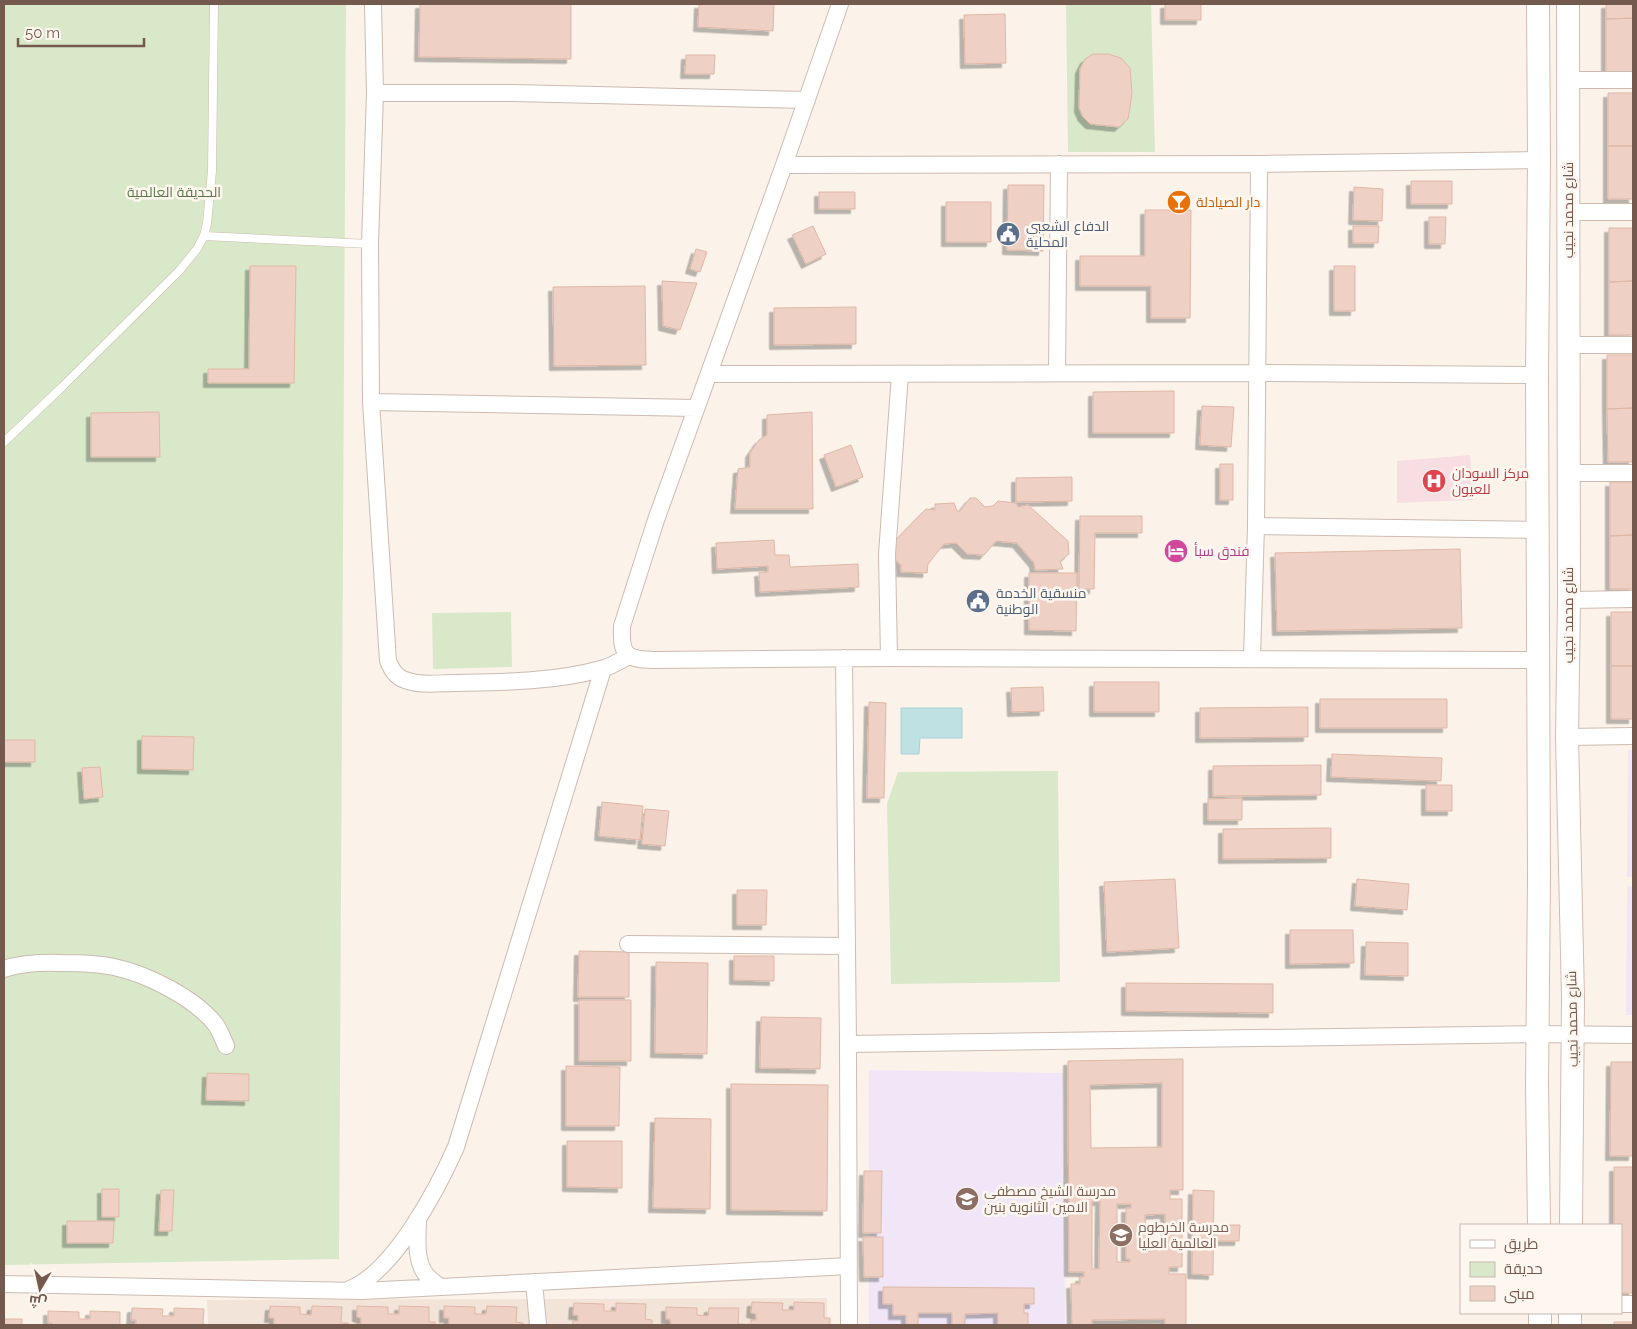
<svg xmlns="http://www.w3.org/2000/svg" width="1637" height="1329" viewBox="0 0 1637 1329" font-family="Raleway,Cairo,sans-serif">
  <style>
    .residential { fill: #f2e4d9 }
    .education { fill: #f0e6f7 }
    .medical { fill: #f8dee3 }
    .green { fill: #d8e8c9 }
    .water { fill: #c0e1e3; stroke: #a7d1d4 }
    .building { fill: #eed1c4; stroke: #dfb7a6; fill-rule: evenodd; filter: url(#shadow) }
    .lines { fill: none; stroke-linecap: round; stroke-linejoin: round }
    .service-casing { stroke: #ccbbb0; stroke-width: 9 }
    .minor-casing { stroke: #ccbbb0; stroke-width: 18 }
    .secondary-casing { stroke: #d1bcb1; stroke-width: 24 }
    .service { stroke: #fff; stroke-width: 8 }
    .minor { stroke: #fff; stroke-width: 16 }
    .secondary { stroke: #fff; stroke-width: 22 }
    .labels { text-anchor: middle; dominant-baseline: central; stroke-width: 5; stroke-linejoin: round; paint-order: stroke }
    .park-label { font-size: 14px; fill: #5a7848; stroke: #fef7f0 }
    .food-label { font-size: 14px; fill: #c56008; stroke: #fef7f0; text-anchor: start }
    .street-label { font-size: 14px; fill: #74594f; stroke: #fef7f0 }
    .service-label { font-size: 14px; fill: #4e5e75; stroke: #fef7f0; text-anchor: start }
    .health-label { font-size: 14px; fill: #be3a42; stroke: #fef7f0; text-anchor: start }
    .hotel-label { font-size: 14px; fill: #b23c85; stroke: #fef7f0; text-anchor: start }
    .education-label { font-size: 14px; fill: #785e54; stroke: #fef7f0; text-anchor: start }
  </style>
  <defs>
    <filter id="shadow"><feDropShadow dx="-4.5" dy="4.5" stdDeviation="0" flood-color="#0004"/></filter>
  </defs>
  <rect width="100%" height="100%" fill="#fbf3ea"/>
  <path class="residential" d="M827 1298V1325H208L207 1300Z"/>
  <path class="education" d="M1628 750H1633V877H1627Z
    M1627 886H1633V1015H1626Z
    M869 1070 1064 1073 1065 1325H869Z"/>
  <path class="medical" d="M1470 455 1474 500 1397 503V461Z"/>
  <path class="green" d="M4 4H346L339 1259 4 1265Z
    M1095 4H1151L1155 152H1068L1066 5Z
    M511 612 512 667 433 669 432 613Z
    M1058 771 1060 982 891 984 887 804 898 772Z"/>
  <path class="water" d="M901 708H962V738H920L919 754H901Z"/>
  <path class="building" d="M420 4H571V59L419 57Z
    M699 4H774L773 31 698 27Z
    M1165 4H1201V20H1165Z
    M1606 4H1633V18L1606 19Z
    M1005 14 1006 63 965 64 964 15Z
    M1633 18V72H1606V19Z
    M1093 54H1108L1121 58 1130 68 1132 93 1130 107 1128 119 1119 127 1090 124 1083 117 1079 108 1080 69 1085 59Z
    M686 55H715L714 74H685Z
    M1608 93H1633V146H1608Z
    M1608 146H1633V199H1608Z
    M1411 181H1452V204H1411Z
    M1008 185H1044L1043 251 1007 250Z
    M1354 187 1383 189 1382 221 1353 220Z
    M819 192H855V209H819Z
    M946 202H991V242H946Z
    M1145 210H1191L1190 318H1151V286H1080V256H1145Z
    M1429 217H1446L1445 244H1429Z
    M813 226 826 254 806 264 792 235Z
    M1353 226H1379L1378 243H1353Z
    M1609 228H1633V281L1609 282Z
    M696 249 707 252 700 272 690 269Z
    M250 266H296L294 383H208V369H249Z
    M1334 266H1355V311H1334Z
    M662 281 697 283 680 330 663 326Z
    M1633 281V335H1609V282Z
    M645 286 646 365 554 366 553 287Z
    M856 307V344L774 345V308Z
    M1607 355H1633V408L1607 409Z
    M1174 391V433H1093V392Z
    M1202 406 1234 407 1231 447 1200 445Z
    M1633 408V462H1608L1607 409Z
    M159 412 160 457H91V413Z
    M812 412 813 509H735L738 469 750 467V453L759 440 767 435V415Z
    M851 445 863 477 836 487 824 455Z
    M1220 464H1233V500H1220Z
    M1072 477V501L1016 502V478Z
    M1610 482H1633V535L1610 536Z
    M970 498H976L985 507 993 506 998 501 1016 503 1018 507 1028 505 1068 541 1069 554 1060 561 1063 569 1035 570 1034 563 1017 543 996 541 984 555 967 554 956 543 944 544 928 564 927 573 901 572V565L891 556 889 547 926 509 935 510V504L954 503 957 511H960Z
    M1080 516H1142V533H1095L1094 589H1079Z
    M1633 535V589H1610V536Z
    M774 540 775 555H789L790 567 858 564 859 587 760 592 759 572H768V566L717 569 716 543Z
    M1460 549 1462 628 1277 631 1275 553Z
    M1029 573H1077L1076 631 1029 630Z
    M1611 612H1633V666H1611Z
    M1611 666H1633V719H1611Z
    M1094 682H1159V712H1094Z
    M1043 687 1044 711 1012 712 1011 688Z
    M1320 699H1447V728H1320Z
    M869 702 886 703 884 798H867Z
    M1308 707V737L1200 738V708Z
    M142 736 194 737 193 770 142 769Z
    M4 740H35V762H4Z
    M1332 754 1442 758 1441 781 1331 777Z
    M1321 765V795L1213 796V766Z
    M100 767 103 797 84 799 82 768Z
    M1426 785H1452V811H1426Z
    M1242 798V820H1208V799Z
    M602 802 643 806 640 840 599 836Z
    M645 809 669 811 665 846 642 844Z
    M1331 828V858L1223 859V829Z
    M1175 879 1179 948 1107 952 1104 882Z
    M1357 879 1409 884 1407 910 1355 906Z
    M737 890H767L766 925H737Z
    M1290 930H1353L1354 963 1290 964Z
    M1366 942 1408 943V976L1365 975Z
    M579 951 629 952V997H578Z
    M734 956H774V981L734 980Z
    M656 962 708 963 707 1054 655 1053Z
    M1126 983 1273 984V1013L1126 1011Z
    M579 1000H631V1061H579Z
    M761 1017 821 1018 820 1069 760 1068Z
    M1183 1059V1190H1170V1199H1182V1267H1169V1274H1186V1325H1165V1319L1092 1320V1325H1072L1071 1284H1080V1277H1084V1272H1069L1068 1061ZM1162 1083V1147L1091 1148 1090 1085ZM1092 1201H1100L1099 1269H1092ZM1117 1204H1131V1208H1126V1259H1130V1262H1117ZM1165 1214 1166 1250 1146 1251 1145 1215Z
    M1611 1062H1633V1156H1610Z
    M566 1066 620 1067 619 1126H566Z
    M207 1073 249 1074V1101L206 1100Z
    M731 1084 828 1085 827 1211 731 1210Z
    M655 1118 711 1119 710 1209 653 1208Z
    M567 1141H622V1188L567 1187Z
    M1614 1167H1633V1293H1621V1225H1614Z
    M864 1171H882L881 1233H863Z
    M102 1189H119V1217H102Z
    M161 1190H174L172 1231H159Z
    M1193 1190 1214 1191 1213 1275 1192 1274Z
    M67 1221H114L113 1243H67Z
    M1218 1225H1240L1239 1241H1217Z
    M863 1237H883V1277H864Z
    M883 1287 1034 1288V1304H1024V1313H1028V1325H998V1313L965 1314V1325H952V1313H918V1325H892H906V1315H893V1304H883Z
    M752 1302 783 1303 782 1310H794V1302L824 1303V1318H830V1325H751V1320H756V1314L751 1313Z
    M574 1303 604 1304V1311H616V1303L646 1304 645 1319 652 1320V1325H573V1321H578V1315H573Z
    M270 1306 300 1307V1314L311 1315 312 1306 342 1307 341 1323H348V1325H269H274V1318H269Z
    M357 1306 388 1307V1314H399V1306L429 1307V1322H435V1325H356V1324H361V1318L357 1317Z
    M444 1306 475 1307V1314H486L487 1306 517 1307 516 1322 523 1323V1325H444L449 1324V1318H444Z
    M666 1307 697 1308V1315L708 1316 709 1308H739L738 1324H745V1325H671L670 1319H666Z
    M132 1308 163 1309 162 1316H174V1308L204 1309 203 1324 210 1325H136V1320H131Z
    M48 1311 79 1312V1319H90V1311L120 1312V1325H52V1323H48Z
    M4 1319H22V1325H4Z
    M1614 1322H1633V1325H1614Z"/>
  <g class="lines">
    <g class="service-casing">
      <path id="service" d="M204 236 370 244
        M4 442 62 387 179 271 197 249 204 236 207 223 212 171 214 4"/>
    </g>
    <g class="minor-casing">
      <path id="minor" d="M373 4 375 93 370 244 371 402 388 661C392 670 396 677 405 680 421 686 439 683 455 683 503 682 554 682 601 669 610 667 620 661 629 656
        M840 4 784 165 656 520 622 626C621 655 625 659 654 660L889 658 1538 660
        M1568 80H1633
        M375 93H513L807 100
        M784 165 1259 164 1539 160
        M1569 212H1633
        M1569 345H1633
        M1057 373 1059 164
        M709 374 1257 373 1537 375
        M371 402 696 408
        M1569 473H1633
        M1256 526 1538 530
        M1569 600 1633 599
        M844 658 848 1044 849 1325
        M889 658 887 554 900 374
        M1252 658 1256 526 1259 164
        M1567 737 1633 736
        M628 944 847 946
        M4 969C22 963 41 962 61 963 78 963 96 963 114 967 147 974 195 998 216 1025 220 1031 223 1039 226 1046
        M848 1044 1538 1034 1633 1035
        M418 1218C418 1237 414 1261 427 1276 431 1280 436 1284 440 1287
        M534 1282 538 1325
        M4 1284 362 1291 849 1266
        M350 1289C394 1271 437 1190 456 1147L603 669
        M1621 1304H1633"/>
    </g>
    <g class="secondary-casing">
      <path id="secondary" d="M1538 4 1539 160 1537 375 1539 877 1537 1085 1539 1225
        M1568 4 1569 600 1567 737 1573 997 1571 1225
        M1540 1313V1325
        M1570 1325V1313"/>
    </g>
    <use href="#service" class="service"/>
    <use href="#minor" class="minor"/>
    <use href="#secondary" class="secondary"/>
  </g>
  <defs>
    <g id="bar-disc" transform="scale(1.25)"><circle r="9.5" fill="#e8710a" stroke="#fef7f0"/><path d="M-6-5H6L.8 .8V4.5H3.5V6h-7V4.5H-.8V.8Z" fill="#fff"/></g>
    <g id="civic-disc" transform="scale(1.25)"><circle r="9.5" fill="#5c6f8a" stroke="#fef7f0"/><path d="M-.6-6.5H3V-4.5H.6V-3L4-1V1h2V6H-6V1h2V-1L-.6-3ZM-1.2 2.5V6h2.4V2.5Z" fill="#fff"/></g>
    <g id="hospital-disc" transform="scale(1.25)"><circle r="9.5" fill="#e0444e" stroke="#fef7f0"/><path d="M-5-5h3v3.5h4V-5h3V5h-3V1.5h-4V5h-3Z" fill="#fff"/></g>
    <g id="hotel-disc" transform="scale(1.25)"><circle r="9.5" fill="#d1479c" stroke="#fef7f0"/><path d="M-6-4.5h1.5V1H6V5H4.5V3h-9V5H-6ZM-4 0a1.8 1.8 0 1 1 3.6 0ZM.5 0V-2.5h3Q6-2.5 6 0Z" fill="#fff"/></g>
    <g id="school-disc" transform="scale(1.25)"><circle r="9.5" fill="#8d6e63" stroke="#fef7f0"/><path d="M0-5L7-2L0 1L-7-2ZM-4 1L0 2.5L4 1V4Q0 6-4 4Z" fill="#fff"/></g>
  </defs>
  <g fill-rule="evenodd">
    <use href="#bar-disc" x="1179" y="202"/>
    <use href="#civic-disc" x="1008" y="234"/>
    <use href="#hospital-disc" x="1434" y="481"/>
    <use href="#hotel-disc" x="1176" y="551"/>
    <use href="#civic-disc" x="978" y="601"/>
    <use href="#school-disc" x="967" y="1199"/>
    <use href="#school-disc" x="1121" y="1235"/>
  </g>
  <g class="labels">
    <g class="park-label">
      <text x="174" y="192">الحديقة العالمية</text>
    </g>
    <g class="food-label">
      <text x="1196" y="202">دار الصيادلة</text>
    </g>
    <g class="street-label">
      <text transform="translate(1568 210) rotate(-90)">شارع محمد نجيب</text>
      <text transform="translate(1568 615) rotate(-90)">شارع محمد نجيب</text>
      <text transform="translate(1572 1019) rotate(-91)">شارع محمد نجيب</text>
    </g>
    <g class="service-label">
      <text x="1026" y="226">الدفاع الشعبي<tspan x="1026" dy="16">المحلية</tspan></text>
      <text x="996" y="593">منسقية الخدمة<tspan x="996" dy="16">الوطنية</tspan></text>
    </g>
    <g class="health-label">
      <text x="1452" y="473">مركز السودان<tspan x="1452" dy="16">للعيون</tspan></text>
    </g>
    <g class="hotel-label">
      <text x="1194" y="551">فندق سبأ</text>
    </g>
    <g class="education-label">
      <text x="984" y="1191">مدرسة الشيخ مصطفى<tspan x="984" dy="16">الامين الثانوية بنين</tspan></text>
      <text x="1138" y="1227">مدرسة الخرطوم<tspan x="1138" dy="16">العالمية العليا</tspan></text>
    </g>
  </g>
  <rect width="1637" height="1329" fill="none" stroke="#74594f" stroke-width="10"/>
  <rect x="1460" y="1224" width="162" height="90" fill="#fef7f0" stroke="#c7b8b0"/>
  <rect x="1470" y="1240" width="25" height="8" fill="#ffffff" stroke="#c7b8b0"/>
  <text x="1504" y="1249" font-size="15" fill="#74594f">طريق</text>
  <rect x="1470" y="1262" width="25" height="15" fill="#d8e8c9" stroke="#c7b8b0"/>
  <text x="1504" y="1274" font-size="15" fill="#74594f">حديقة</text>
  <rect x="1470" y="1286" width="25" height="15" fill="#eed1c4" stroke="#c7b8b0"/>
  <text x="1504" y="1299" font-size="15" fill="#74594f">مبنى</text>
  <g transform="translate(40 1289) rotate(189)" stroke="#fef7f0" stroke-width="4" paint-order="stroke">
  <path d="M0-4L9 19L0 12L-9 19Z" fill="#74594f"/>
  <text y="-8" font-size="14" font-weight="bold" text-anchor="middle" fill="#74594f">ش</text>
  </g>
  <path d="M18 38v8h126v-8" fill="none" stroke="#74594f" stroke-width="2.5"/>
  <text x="25" y="38" font-size="15" fill="#74594f" stroke="#fef7f0" stroke-width="4" paint-order="stroke">50 m</text>
</svg>
